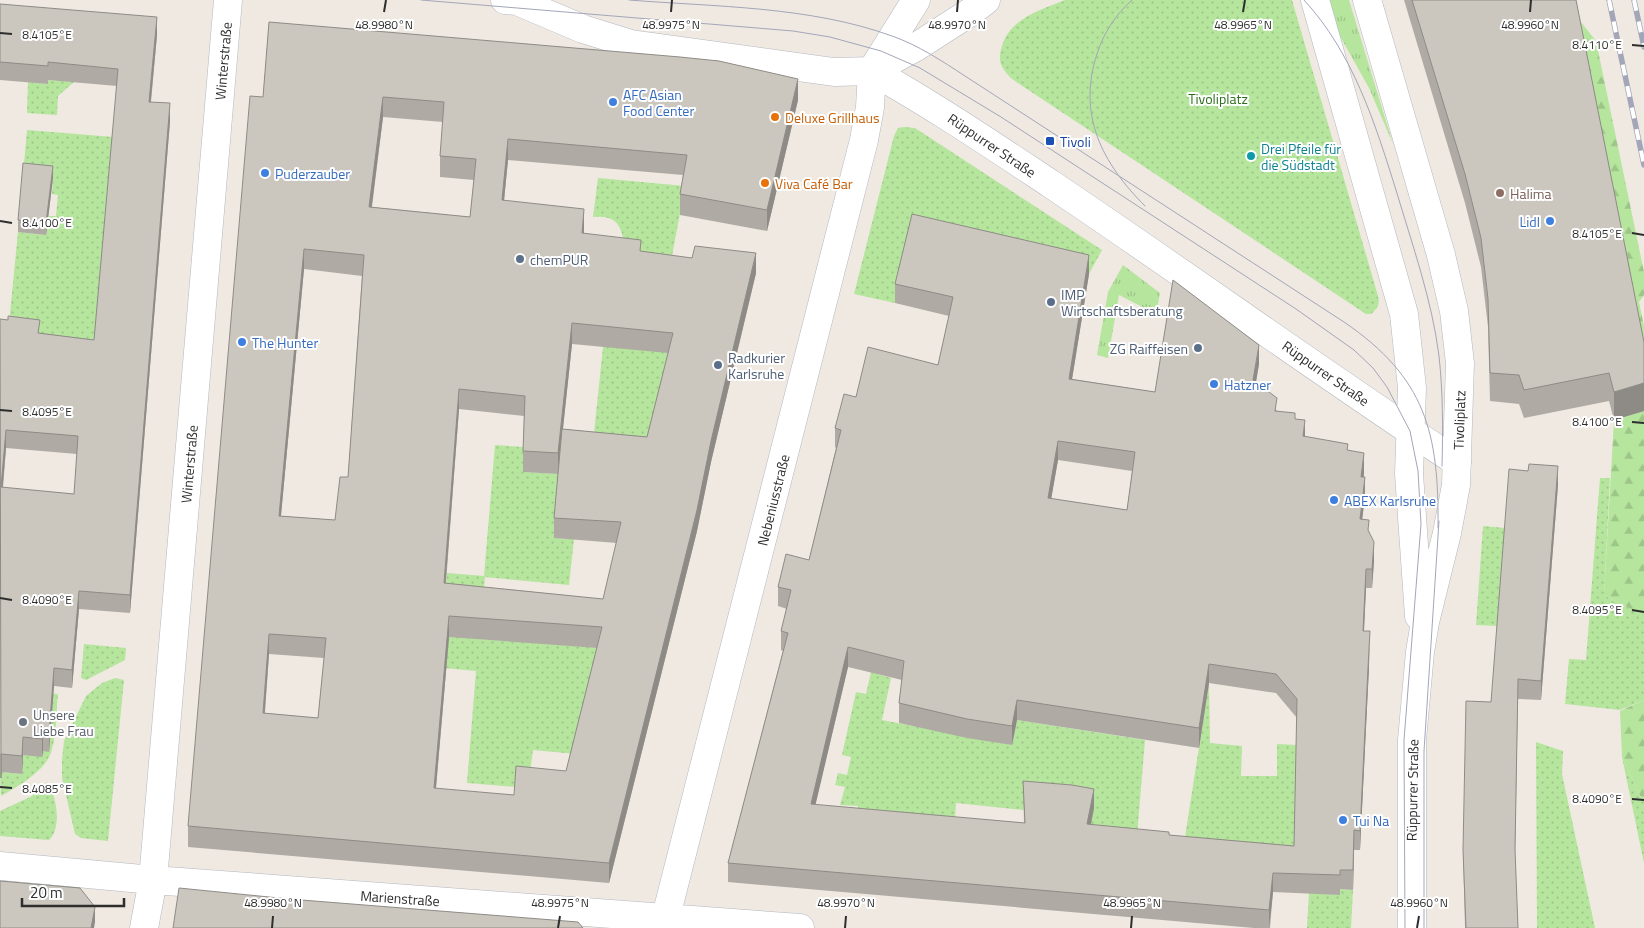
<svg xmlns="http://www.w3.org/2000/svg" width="1644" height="928" viewBox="0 0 1644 928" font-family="'Titillium Web',sans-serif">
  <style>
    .grass { fill: url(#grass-tufts) }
    .forest { fill: url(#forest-firs) }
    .park { fill: url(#park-dots) }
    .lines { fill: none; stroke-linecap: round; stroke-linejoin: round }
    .street-casing { stroke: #b4b7c1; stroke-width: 29 }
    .secondary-casing { stroke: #b4b7c1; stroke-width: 29 }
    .street { stroke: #fff; stroke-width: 28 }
    .secondary { stroke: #fff; stroke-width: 28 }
    .tram { stroke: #a3a6b8; stroke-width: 1 }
    .rail-casing { stroke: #a3a6b8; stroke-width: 5.5 }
    .rail { stroke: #fff; stroke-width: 4; stroke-dasharray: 11; stroke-linecap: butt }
    .wall { fill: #afaba4; fill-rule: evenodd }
    .shaded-wall { fill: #8e8b86 }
    .building { fill: #cbc7bf; stroke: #8e8b86; fill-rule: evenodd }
    .ticks { fill: none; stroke: #2e2e2e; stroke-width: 2 }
    .shop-dot { fill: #3f7fe0; stroke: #fff; stroke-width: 2 }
    .food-dot { fill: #e8710a; stroke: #fff; stroke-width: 2 }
    .transit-dot { fill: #1a4fb4; stroke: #fff; stroke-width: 2 }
    .culture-dot { fill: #0f9aa8; stroke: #fff; stroke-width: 2 }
    .education-dot { fill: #8d6e63; stroke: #fff; stroke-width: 2 }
    .service-dot { fill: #5c6f8a; stroke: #fff; stroke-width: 2 }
    .worship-dot { fill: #6b7280; stroke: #fff; stroke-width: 2 }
    .labels { text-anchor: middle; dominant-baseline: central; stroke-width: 4; stroke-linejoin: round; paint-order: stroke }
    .street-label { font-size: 14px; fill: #2e2e2e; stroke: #fff }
    .shop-label { font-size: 14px; fill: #366cbe; stroke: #fff; text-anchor: start }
    .park-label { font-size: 14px; fill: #2c6e1b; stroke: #fff }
    .food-label { font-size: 14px; fill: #c56008; stroke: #fff; text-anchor: start }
    .transit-label { font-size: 14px; fill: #164399; stroke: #fff; text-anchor: start }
    .culture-label { font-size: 14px; fill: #0d838f; stroke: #fff; text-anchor: start }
    .education-label { font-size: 14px; fill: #785e54; stroke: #fff; text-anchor: start }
    .service-label { font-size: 14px; fill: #4e5e75; stroke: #fff; text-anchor: start }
    .worship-label { font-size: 14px; fill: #5b616d; stroke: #fff; text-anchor: start }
    .ticks-label { font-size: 12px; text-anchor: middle; fill: #2e2e2e; stroke: #fff; stroke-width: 4; stroke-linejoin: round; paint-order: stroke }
  </style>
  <defs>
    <pattern id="grass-tufts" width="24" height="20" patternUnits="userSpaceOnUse" patternTransform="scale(1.25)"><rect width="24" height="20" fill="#b6e59e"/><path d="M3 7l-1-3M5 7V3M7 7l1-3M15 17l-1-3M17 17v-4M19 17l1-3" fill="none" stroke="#9dc588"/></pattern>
    <pattern id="forest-firs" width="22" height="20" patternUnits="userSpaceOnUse" patternTransform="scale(1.25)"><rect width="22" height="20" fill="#b6e59e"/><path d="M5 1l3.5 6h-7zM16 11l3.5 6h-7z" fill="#9dc588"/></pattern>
    <pattern id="park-dots" width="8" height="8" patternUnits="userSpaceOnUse" patternTransform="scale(1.25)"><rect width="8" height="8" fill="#b6e59e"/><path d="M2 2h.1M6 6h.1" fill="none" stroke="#9dc588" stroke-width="1.8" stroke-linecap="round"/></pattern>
  </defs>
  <rect width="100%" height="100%" fill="#efe9e1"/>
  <path class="grass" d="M1328 0H1349L1393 144 1369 88 1336 29Z
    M1123 265 1160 293 1156 314 1119 295 1108 358 1097 355 1108 292Z"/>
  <path class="forest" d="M1575 0 1581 22 1596 41 1644 272V295L1639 302 1644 326V370Z
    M1644 411V616L1604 595 1614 420Z
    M1644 700V799L1641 798 1622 757 1620 711Z"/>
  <path class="park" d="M1065 0H1292L1378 296C1380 304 1378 308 1371 314H1366L1012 79C1001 68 997 61 1002 46 1010 18 1041 10 1065 0Z
    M48 80 74 82 58 96 57 115 27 113 28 82 47 84Z
    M904 127 915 128 1102 250 1089 274 912 233 895 303 854 294 894 136 898 128Z
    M27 130 114 137 89 413 8 334 18 232 46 235 49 216H56L58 195 52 194 53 178 23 175Z
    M598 178 685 186 672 256 696 259 649 447 592 452 603 347 623 238C620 221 611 215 593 217Z
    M495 445 524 447 523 472 560 474 554 538 574 539 569 585 485 577 479 639 602 648 576 754 533 750 528 788 467 783 476 671 412 665 443 617 447 573 484 576Z
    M1600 478H1610L1604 595 1644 616V700L1620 710 1565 704 1569 659 1586 660Z
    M1483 526 1505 528 1498 626 1476 625Z
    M84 644 126 648 125 660 86 680 81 678Z
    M871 672 891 678 882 720 1012 745 1017 720 1145 740 1137 836 1090 831 1080 787 1065 784 1025 800 1023 810 956 803 955 819 858 811V806L840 805 845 787 835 785 838 773 847 775 851 757 842 755 856 692 866 694Z
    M115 678 124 680 108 841 81 838 75 834 62 778V760L64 741 86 696 102 683Z
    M1209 683 1210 743 1242 746 1241 776H1277V744L1298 745 1295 847 1185 837Z
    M48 693 58 694C56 712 57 732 52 749 47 771 18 786 1 796L0 772 21 774 23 750Z
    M1536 742 1563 751 1562 774 1595 928H1537Z
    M1622 757 1641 798 1644 799V863Z
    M47 782C57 795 62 829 49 840L0 836V811L32 796Z
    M1340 889 1353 890 1351 928H1307L1309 893 1340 895Z"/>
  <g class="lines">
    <g class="street-casing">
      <path id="street" d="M0 866 153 880 800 928
        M144 928 153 880 228 0
        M663 928 864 140 870 107 872 71C934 106 992 145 1051 184 1188 276 1320 372 1457 462"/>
    </g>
    <g class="secondary-casing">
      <path id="secondary" d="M505 0 517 1 583 29 631 44 834 72 872 71 916 47 972 11 986 0
        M1315 0 1404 314 1412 388 1409 474 1419 616
        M1367 0 1441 255 1454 311 1460 363 1456 485 1447 533 1425 622 1420 652 1412 740V928
        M873 69 916 0"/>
    </g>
    <use href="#street" class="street"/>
    <use href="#secondary" class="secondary"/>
    <path class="tram" d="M421 0 793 31 830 37 881 51 920 68 1001 117 1296 309 1354 350 1373 368 1387 387 1410 431 1418 471 1421 524 1404 740 1405 928
      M629 0C716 7 809 6 892 36 918 45 942 61 965 76L1344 322C1426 378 1439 433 1438 528
      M1132 0C1116 14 1103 34 1097 54 1077 115 1102 163 1145 206
      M1304 0C1353 53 1375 123 1396 190 1412 244 1432 300 1439 356 1443 392 1443 429 1442 466
      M1424 928V751L1439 521"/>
    <g class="rail-casing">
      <path id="rail" d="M1609 0 1644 165
        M1634 0 1644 47"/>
    </g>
    <use href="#rail" class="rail"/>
  </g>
  <path class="wall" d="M1404 0H1576L1644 342V411L1614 420 1609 401 1524 418 1519 404 1490 401 1488 327 1481 267 1465 203Z
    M0 4 157 35 151 102 170 121 130 613 79 609 72 688 54 686 49 752 43 751 42 757 23 755 22 774 1 772V796L0 319 40 333 94 340 117 86 48 80V84L0 80ZM6 448 77 454 74 494 3 488Z
    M269 22 798 100 767 231 680 215V194L683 175 508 160 504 200 584 230V234L641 252 756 273 711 462 697 531 609 883 188 847V826L263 97ZM383 117 443 122 440 156V177L474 180 470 217 372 207ZM304 269 362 276 348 477 335 520 281 516ZM572 344 668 353 647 437 563 429ZM459 409 524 416 523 451V472L558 474 554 518V538L617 543 603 599 446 583ZM449 637 597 648 566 771 514 795 436 789ZM269 654 324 658 318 718 265 713Z
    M53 178 46 235 18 232V220Z
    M1089 274 1072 379 1155 392 1259 364 1256 382 1277 411 1295 419 1305 437 1348 450 1364 473V477L1365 496 1362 519 1369 532 1374 561 1372 588H1366L1364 631 1369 667 1360 850H1354L1353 890 1340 889V895L1273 892 1270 928H1254L728 882V863L783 651 781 650V631L787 609 778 606V587L809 560 836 448 835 447V428L856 397 938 365 949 316 895 303V284ZM1058 460 1132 471 1127 510 1051 499ZM848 667 902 680 899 703V723L967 738 1012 745 1017 720 1199 748 1209 683 1276 693 1297 718 1294 846 1169 835 1091 825 1094 808 1023 781 1024 823 815 805Z
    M1528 471 1558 485 1541 700 1518 699 1515 856 1518 928H1465L1463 850 1491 702Z"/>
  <path class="shaded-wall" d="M157 17V35L149 119V102Z
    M798 79V100L767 231V210Z
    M383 97V117L369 227V207Z
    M170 103V121L130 613V595Z
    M508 139V160L502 221V200Z
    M53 166V178L46 235V223Z
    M584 209V230L582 254V233Z
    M304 249V269L279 536V516Z
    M756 253V273L711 462 697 531 609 883V863Z
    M1089 255V274L1069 398V379Z
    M572 323V344L558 474V453Z
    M1259 345V364L1253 399V380Z
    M1644 383V411L1614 420V392Z
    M459 389V409L444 603V583Z
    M1305 420V440L1303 436Z
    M6 430V448L1 505V487Z
    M1058 441V460L1048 517V498Z
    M1364 453V473L1361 496V477Z
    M1558 466V485L1541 700V681Z
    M1365 477V496L1360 538V519Z
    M1374 542V561L1372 588V569Z
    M1366 569V588L1363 650V631Z
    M79 591V609L72 688V670Z
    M449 616V637L434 809V788Z
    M1370 631 1369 667 1360 850V831Z
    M269 634V654L263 734V713Z
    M848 647V667L811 824V804Z
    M1209 664V683L1199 748V728Z
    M54 668V686L49 752V734Z
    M1017 700V720L1012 745V726Z
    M43 733V751L42 757V739Z
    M23 737V755L22 774V756Z
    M1094 789V808L1087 843V824Z
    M1354 830V850L1353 890V870Z
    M1273 873V892L1269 928V910Z
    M95 907V922L94 928H91Z"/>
  <path class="building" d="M1412 0H1576L1644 342V383L1614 392 1609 373 1524 390 1519 375 1490 373 1488 299 1481 238 1465 174Z
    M0 4 157 17 149 102 170 103 130 595 79 591 72 670 54 668 49 734 43 733 42 739 23 737 22 756 1 754V778L0 319 8 320V316L40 320 38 333 94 340 118 69 48 62V66L0 62ZM6 430 78 436 74 494 1 487Z
    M269 22 680 57 719 61 798 79 767 210 680 194 687 155 508 139 502 200 584 209 582 233 641 240 640 251 692 258 695 246 756 253 711 441 697 510 609 863 188 826 250 96 263 97ZM383 97 444 102 440 156 476 159 470 217 369 207ZM304 249 364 255 348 477H340L335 520 279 516ZM572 323 673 333 647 437 562 429 554 518 621 522 603 599 444 583 459 389 525 396 523 451 558 453ZM449 616 602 627 566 771 516 766 514 795 434 788ZM269 634 326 638 318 718 263 713Z
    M23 163 53 166 46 223 18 220Z
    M912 214 1089 255 1069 379 1155 392 1173 280 1259 345 1253 380 1277 398 1275 411 1295 413V419L1305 420 1303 436 1348 444 1347 450 1364 453 1361 477H1365L1360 519 1369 520 1368 530 1374 542 1372 569H1366L1363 631H1370L1369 648 1360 831 1354 830 1353 870H1340V875L1273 873 1269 910 728 863 788 633 781 631 791 590 778 587 786 554 809 560 841 430 835 428 844 394 856 397 868 347 938 365 953 297 895 284ZM1058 441 1135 452 1127 510 1048 498ZM848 647 904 661 899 703 967 719 1012 726 1017 700 1199 728 1209 664 1276 674 1297 699 1294 846 1169 835V832L1087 824 1094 789 1072 785 1023 781 1025 823 811 804Z
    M1529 464 1558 466 1541 681 1518 679 1515 849 1518 928H1466L1463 850 1466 701 1491 702 1509 469 1528 471Z
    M0 881 80 888 95 907 91 928H0Z
    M179 888 289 899 578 922 583 928H173Z"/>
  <path class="ticks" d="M384 12 386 0M671 12 672 0M957 12 958 0M1243 12 1245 0M1530 12 1531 0M0 33 12 34M1632 45 1644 46M0 221 12 223M1632 233 1644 235M0 410 12 411M1632 422 1644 423M0 598 12 600M1632 610 1644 612M0 787 12 788M1632 799 1644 800M272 928 273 916M558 928 560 916M845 928 846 916M1131 928 1132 916M1417 928 1419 916"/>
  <g class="shop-dot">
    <circle cx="613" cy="102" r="5"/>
    <circle cx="265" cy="173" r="5"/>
    <circle cx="1550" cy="221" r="5"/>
    <circle cx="242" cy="342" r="5"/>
    <circle cx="1214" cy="384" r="5"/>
    <circle cx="1334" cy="500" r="5"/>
    <circle cx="1343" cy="820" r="5"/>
  </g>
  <g class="food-dot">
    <circle cx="775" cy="117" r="5"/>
    <circle cx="765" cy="183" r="5"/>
  </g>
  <rect class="transit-dot" x="1045" y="136" width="10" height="10" rx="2.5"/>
  <circle class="culture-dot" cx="1251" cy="156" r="5"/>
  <circle class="education-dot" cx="1500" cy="193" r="5"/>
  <g class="service-dot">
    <circle cx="520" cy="259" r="5"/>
    <circle cx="1051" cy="302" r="5"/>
    <circle cx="1198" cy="348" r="5"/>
    <circle cx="718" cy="365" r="5"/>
  </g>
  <circle class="worship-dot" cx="23" cy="722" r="5"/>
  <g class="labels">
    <g class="street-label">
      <text transform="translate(223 61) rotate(-85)">Winterstraße</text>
      <text transform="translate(992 145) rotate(34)">Rüppurrer Straße</text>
      <text transform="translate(1326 373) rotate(35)">Rüppurrer Straße</text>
      <text transform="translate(1459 420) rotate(-88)">Tivoliplatz</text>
      <text transform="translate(189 464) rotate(-85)">Winterstraße</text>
      <text transform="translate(773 500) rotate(-76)">Nebeniusstraße</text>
      <text transform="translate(1412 790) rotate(-89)">Rüppurrer Straße</text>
      <text transform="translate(400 898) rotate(4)">Marienstraße</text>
    </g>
    <g class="shop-label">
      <text x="623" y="94">AFC Asian<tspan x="623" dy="16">Food Center</tspan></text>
      <text x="275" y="173">Puderzauber</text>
      <text x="1540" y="221" text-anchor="end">Lidl</text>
      <text x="252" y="342">The Hunter</text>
      <text x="1224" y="384">Hatzner</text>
      <text x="1344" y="500">ABEX Karlsruhe</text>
      <text x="1353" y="820">Tui Na</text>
    </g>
    <g class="park-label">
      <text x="1218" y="98">Tivoliplatz</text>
    </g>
    <g class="food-label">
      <text x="785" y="117">Deluxe Grillhaus</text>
      <text x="775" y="183">Viva Café Bar</text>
    </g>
    <g class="transit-label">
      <text x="1060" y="141">Tivoli</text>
    </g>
    <g class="culture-label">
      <text x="1261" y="148">Drei Pfeile für<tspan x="1261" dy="16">die Südstadt</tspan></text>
    </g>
    <g class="education-label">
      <text x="1510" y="193">Halima</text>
    </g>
    <g class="service-label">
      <text x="530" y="259">chemPUR</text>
      <text x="1061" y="294">IMP<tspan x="1061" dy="16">Wirtschaftsberatung</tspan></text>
      <text x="1188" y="348" text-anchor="end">ZG Raiffeisen</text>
      <text x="728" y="357">Radkurier<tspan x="728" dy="16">Karlsruhe</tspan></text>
    </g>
    <g class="worship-label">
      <text x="33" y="714">Unsere<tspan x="33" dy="16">Liebe Frau</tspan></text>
    </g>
  </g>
  <g class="ticks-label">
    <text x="957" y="29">48.9970°N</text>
    <text x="1243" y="29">48.9965°N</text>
    <text x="384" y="29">48.9980°N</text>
    <text x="671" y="29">48.9975°N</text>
    <text x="1530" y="29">48.9960°N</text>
    <text x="47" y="39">8.4105°E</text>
    <text x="1597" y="49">8.4110°E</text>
    <text x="47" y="227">8.4100°E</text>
    <text x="1597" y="238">8.4105°E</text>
    <text x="47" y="416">8.4095°E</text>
    <text x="1597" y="426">8.4100°E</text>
    <text x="47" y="604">8.4090°E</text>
    <text x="1597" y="614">8.4095°E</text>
    <text x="47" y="793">8.4085°E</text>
    <text x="1597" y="803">8.4090°E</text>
    <text x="273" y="907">48.9980°N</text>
    <text x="560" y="907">48.9975°N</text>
    <text x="846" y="907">48.9970°N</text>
    <text x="1132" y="907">48.9965°N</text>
    <text x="1419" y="907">48.9960°N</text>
  </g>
  <path d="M22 898v8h102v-8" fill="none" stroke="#2e2e2e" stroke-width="2.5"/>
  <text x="30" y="898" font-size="15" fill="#2e2e2e" stroke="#ffffff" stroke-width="4" paint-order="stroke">20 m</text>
</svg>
